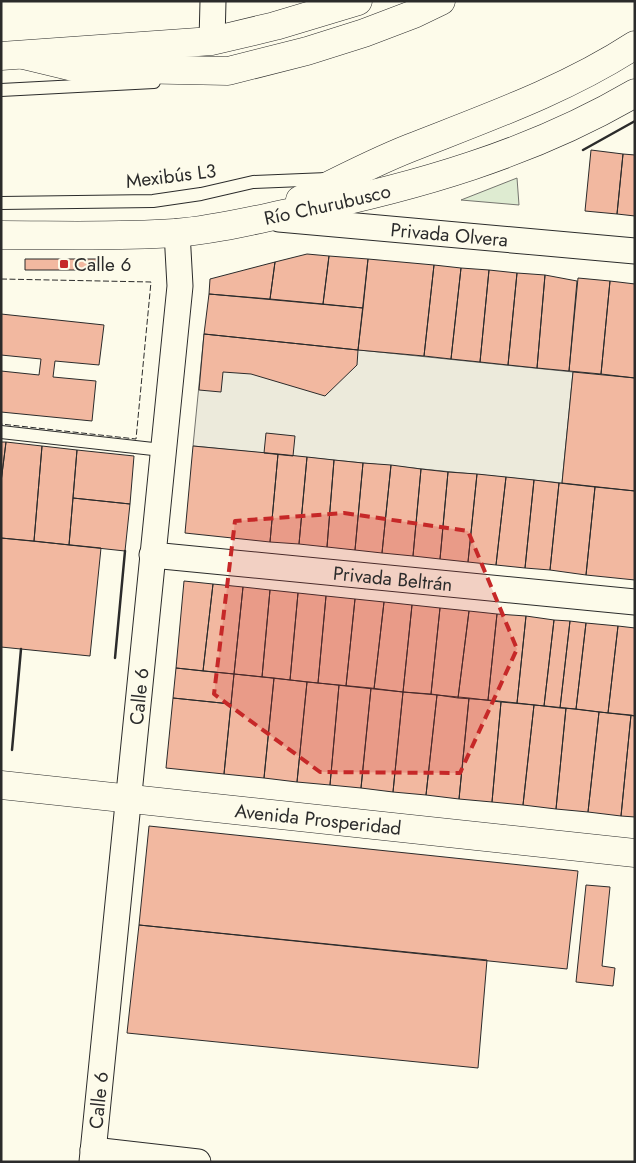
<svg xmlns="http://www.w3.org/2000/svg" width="636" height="1163" viewBox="0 0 636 1163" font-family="Jost,sans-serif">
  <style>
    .green { fill: #deebd1; stroke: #74746e }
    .parking { fill: #eceadb; stroke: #74746e }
    .building { fill: #f2b8a0; stroke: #2b2b2b }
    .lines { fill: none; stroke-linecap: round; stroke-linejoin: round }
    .service-casing { stroke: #2b2b2b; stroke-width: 14 }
    .minor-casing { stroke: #2b2b2b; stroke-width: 27 }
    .tertiary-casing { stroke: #2b2b2b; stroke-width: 29 }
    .primary-casing { stroke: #2b2b2b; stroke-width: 29 }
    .service { stroke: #fdfbea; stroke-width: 12 }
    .minor { stroke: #fdfbea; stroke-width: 25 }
    .tertiary { stroke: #fdfbea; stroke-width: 28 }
    .primary { stroke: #fdfbea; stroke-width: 28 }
    .fence { stroke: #2b2b2b; stroke-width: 1; stroke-dasharray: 6 2.5; stroke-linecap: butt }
    .wall { stroke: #2b2b2b; stroke-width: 2.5 }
    .marked { fill: #c62828; fill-opacity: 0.2; stroke: #c62828; stroke-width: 4; stroke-dasharray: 10 6; stroke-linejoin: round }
    .poi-dot { fill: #c62828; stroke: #fdfbea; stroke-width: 2 }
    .labels { text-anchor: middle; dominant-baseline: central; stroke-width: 4; stroke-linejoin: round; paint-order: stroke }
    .street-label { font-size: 19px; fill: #2b2b2b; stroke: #fdfbea }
    .poi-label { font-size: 19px; fill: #2b2b2b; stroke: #fdfbea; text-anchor: start }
  </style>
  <rect width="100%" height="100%" fill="#fdfbea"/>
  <path class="green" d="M517 178 519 205 461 200Z"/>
  <path class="parking" d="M204 334 573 372 562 483 193 446Z"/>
  <path class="building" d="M591 150 623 154 617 214 585 211Z
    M623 154 635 155V216L617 214Z
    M307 254 329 256 323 304 270 299 275 262Z
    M329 256 368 259 363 308 323 304Z
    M25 259H102V270H25Z
    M368 259 434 265 424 356 358 350Z
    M275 262 270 299 209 294 210 279Z
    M434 265 461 268 451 359 424 356Z
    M461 268 489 270 480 362 451 359Z
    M489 270 517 273 508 365 480 362Z
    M517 273 545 275 537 368 508 365Z
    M545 275 577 281 569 371 537 368Z
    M578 278 610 281 601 374 569 371Z
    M610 281 635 284V378L601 374Z
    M209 294 363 308 358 350 204 334Z
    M1 314 104 325 99 365 55 361 53 377 96 381 92 421 1 412V371L39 375 41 359 1 355Z
    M204 334 358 350 357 365 325 396 251 374 223 372 221 392 199 390Z
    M573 372 635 378V491L562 483Z
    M266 433 295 436 293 456 264 453Z
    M1 442H6L1 482Z
    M6 442 42 446 34 541 1 538V482Z
    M42 446 77 450 69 545 34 541Z
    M193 446 278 454 270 542 185 533Z
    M77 450 134 456 130 504 73 498Z
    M278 454 307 457 299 544 270 542Z
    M307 457 334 460 327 547 299 544Z
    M334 460 363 463 355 550 327 547Z
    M363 463 391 465 382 553 355 550Z
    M391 465 421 469 413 556 382 553Z
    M421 469 448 472 440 559 413 556Z
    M448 472 477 474 468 562 440 559Z
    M477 474 506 477 496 565 468 562Z
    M506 477 534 480 525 568 496 565Z
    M534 480 559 483 550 570 525 568Z
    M559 483 595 487 586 575 550 570Z
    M595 487 635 491V580L586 575Z
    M73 498 130 504 125 551 69 545Z
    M1 538 101 548 90 656 1 647Z
    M184 581 213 584 203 671 176 668Z
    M213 584 243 587 234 674 203 671Z
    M243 587 270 590 262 677 234 674Z
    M270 590 298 593 290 680 262 677Z
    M298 593 326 596 318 683 290 680Z
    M326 596 355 599 346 686 318 683Z
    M355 599 384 602 374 689 346 686Z
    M384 602 412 605 403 692 374 689Z
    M412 605 440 608 431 694 403 692Z
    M440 608 469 611 458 698 431 694Z
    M469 611 497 614 488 700 458 698Z
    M497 614 526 616 517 703 488 700Z
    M526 616 554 620 544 706 517 703Z
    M554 620 570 621 560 708 544 706Z
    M570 621 586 623 576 709 560 708Z
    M586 623 618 626 608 713 576 709Z
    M618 626 635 628V716L608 713Z
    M176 668 234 674 231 704 173 698Z
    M234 674 274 678 264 778 224 774Z
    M274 678 307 682 297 782 264 778Z
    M307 682 339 685 330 785 297 782Z
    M339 685 371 688 361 788 330 785Z
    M371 688 403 692 393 792 361 788Z
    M403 692 437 695 426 795 393 792Z
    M437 695 469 698 459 799 426 795Z
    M173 698 231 704 224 774 166 768Z
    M469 698 501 702 492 802 459 799Z
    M501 702 534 705 523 805 492 802Z
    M534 705 566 708 556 809 523 805Z
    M566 708 599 712 588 812 556 809Z
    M599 712 631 715 621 816 588 812Z
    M631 715 635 716V817L621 816Z
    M149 826 578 871 567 969 139 925Z
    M586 885 610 887 602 966 615 968 613 986 576 982Z
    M139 925 487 960 478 1068 127 1033Z"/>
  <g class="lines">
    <g class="service-casing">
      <path id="service" d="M1 90 154 82
        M1 203 153 201 201 194 253 182 327 179
        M1 432 162 450"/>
    </g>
    <g class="minor-casing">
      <g id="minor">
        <path d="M212 41 213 1"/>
        <path id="s1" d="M279 219 635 251"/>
        <path id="s2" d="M152 555 635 602"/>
        <path d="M93 1150 198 1162"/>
        <path id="s3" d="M92 1162 180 286 177 232"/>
      </g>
    </g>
    <g class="tertiary-casing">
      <g id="tertiary">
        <path id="s4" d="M1 785 635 853"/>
      </g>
    </g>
    <g class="primary-casing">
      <g id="primary">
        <path d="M23 55 77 68 228 71 307 51 364 33 414 14 441 1"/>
        <path d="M1 56 212 41 275 26 358 1"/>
        <path d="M300 200C336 182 372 163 410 148 486 118 566 90 635 45"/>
        <path id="s5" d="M1 235C59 235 117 237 175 233 216 230 258 219 298 211 415 187 531 154 635 93"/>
      </g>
    </g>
    <use href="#service" class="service"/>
    <use href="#minor" class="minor"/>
    <use href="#tertiary" class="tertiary"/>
    <use href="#primary" class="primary"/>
    <path class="fence" d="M1 279 151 282 136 439 1 424"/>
    <path class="wall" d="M583 150 635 121
      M115 658 125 551
      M12 750 21 649"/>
  </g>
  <path class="marked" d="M344 513 468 531 517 649 460 773 320 772 214 694 235 521Z"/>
  <rect class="poi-dot" x="59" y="259" width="10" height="10" rx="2.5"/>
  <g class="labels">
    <g class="street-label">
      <text transform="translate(171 176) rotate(-7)">Mexibús L3</text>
      <text stroke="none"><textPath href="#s5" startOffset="329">Río Churubusco</textPath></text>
      <text stroke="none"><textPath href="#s1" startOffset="171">Privada Olvera</textPath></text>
      <text stroke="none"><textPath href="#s2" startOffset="242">Privada Beltrán</textPath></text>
      <text stroke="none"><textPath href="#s3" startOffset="468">Calle 6</textPath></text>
      <text stroke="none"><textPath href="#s4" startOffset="319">Avenida Prosperidad</textPath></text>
      <text stroke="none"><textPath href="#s3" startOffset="62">Calle 6</textPath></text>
    </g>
    <g class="poi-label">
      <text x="74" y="264">Calle 6</text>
    </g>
  </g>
  <rect width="636" height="1163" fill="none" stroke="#2b2b2b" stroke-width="5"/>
</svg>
